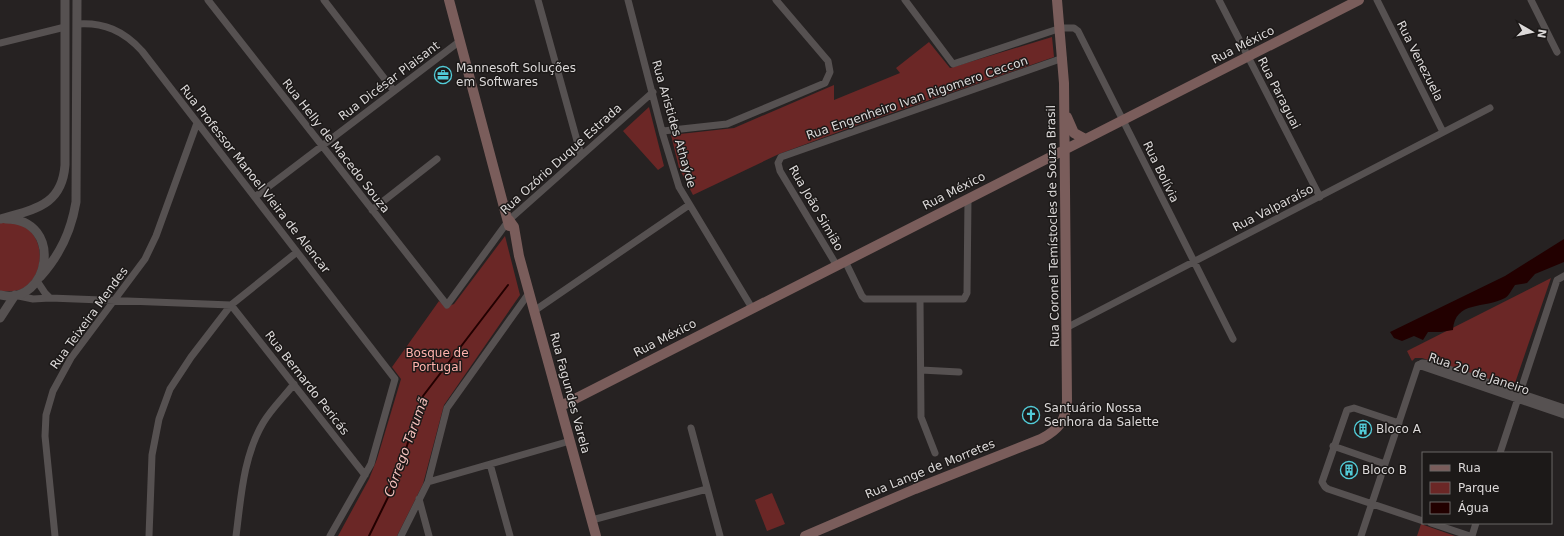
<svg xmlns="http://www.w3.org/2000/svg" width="1564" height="536" viewBox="0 0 1564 536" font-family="'DejaVu Sans',sans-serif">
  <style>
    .green { fill: #6b2726 }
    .water { fill: #200 }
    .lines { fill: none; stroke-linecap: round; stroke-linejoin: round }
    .stream { stroke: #200; stroke-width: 2 }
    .minor { stroke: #565151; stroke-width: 7 }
    .tertiary { stroke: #565151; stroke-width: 9 }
    .secondary { stroke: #7a5d5b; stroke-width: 10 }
    .labels { text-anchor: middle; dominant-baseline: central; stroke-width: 3; stroke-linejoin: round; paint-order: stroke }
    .street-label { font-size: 12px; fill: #dcd9d9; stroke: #1c1918 }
    .poi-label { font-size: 12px; fill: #dcd9d9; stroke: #1c1918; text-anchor: start }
    .park-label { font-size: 12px; fill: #feb2ac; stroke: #1c1918 }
    .water-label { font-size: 13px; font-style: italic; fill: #f3bfbb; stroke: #1c1918 }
  </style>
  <rect width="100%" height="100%" fill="#262222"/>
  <path class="green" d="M1052 37 1054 57 863 123 779 154 693 195 679 168 671 135 734 128 834 85V100L900 73 896 68 929 42 950 68Z
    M649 107 664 166 658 170 623 131Z
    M3 222C7 223 13 223 18 224 48 233 46 280 19 290 12 292 6 291 0 291V223Z
    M505 236 520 295 444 405 423 484 397 536H338L369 479 377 459 401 379 392 367 439 301 446 307 454 304Z
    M1551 278 1514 386 1510 387 1422 358H1415L1412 361 1407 351Z
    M772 493 785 524 767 531 755 500Z
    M1421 524 1455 536H1417Z"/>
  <path class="water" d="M1564 239V262L1535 274 1527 283 1515 285C1512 289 1509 296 1505 298 1485 309 1455 300 1453 330L1441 332H1428L1423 340 1414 336 1402 341 1394 338 1390 332 1505 276Z"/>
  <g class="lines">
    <path class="stream" d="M369 536 395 483 423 396 508 285"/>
    <path class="minor" d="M208 0 447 305 509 220 653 92
      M324 0 394 91
      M538 0 581 155
      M628 0 663 135 679 187 752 308
      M905 0 953 64 1061 28H1074L1078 31 1233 339
      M1219 0 1320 197
      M1377 0 1443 132
      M1531 0 1557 52
      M77 24C104 22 124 31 142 51L395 379 371 464 330 536
      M0 43 65 27
      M663 131 727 124 825 83 830 72 828 61 776 0
      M255 197 460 41
      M372 210 437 159
      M845 261 862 296 865 299H964L967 293 968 199
      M837 266 780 171 778 163 781 157 1063 58
      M37 281 45 293 50 298
      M14 295 33 299 50 298 231 305 365 475
      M920 300 921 417 935 453
      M534 311 689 205
      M1066 328 1490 108
      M1418 365 1564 415
      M1419 365 1422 363 1434 364 1564 408
      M921 370 959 372
      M1399 423 1354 408 1347 410 1322 482 1325 487 1328 489 1423 521
      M691 428 720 536
      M1333 446 1385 464
      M1500 453 1557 280 1564 276
      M490 464 510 536
      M428 482 570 441
      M419 499 429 536
      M592 520 707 489
      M1431 523 1470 536
      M55 536 45 436 46 415 53 391 71 358 145 259 156 236 197 123
      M149 536 152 455 159 419 170 389 191 357 231 305 297 252
      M236 536C241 498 243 457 263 423 271 409 284 397 294 384
      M401 536 428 482 447 408 529 293
      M1361 536 1418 365
      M1472 536 1476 523"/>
    <path class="tertiary" d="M1 219C34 209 62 206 65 165V0
      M40 277C60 255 71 232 76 202L77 0
      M0 295C50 307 65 219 6 219
      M0 318 15 295"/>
    <path class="secondary" d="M449 0 509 226
      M1067 117 1074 133 1085 139
      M509 220 514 227 519 256 596 536
      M561 406 1359 0
      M805 536 915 489 1041 439C1058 430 1066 421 1067 401L1064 83 1057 0"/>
  </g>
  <defs>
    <g id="office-ring" transform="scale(0.9)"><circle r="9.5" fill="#1c1918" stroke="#52cbd7" stroke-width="1.5"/><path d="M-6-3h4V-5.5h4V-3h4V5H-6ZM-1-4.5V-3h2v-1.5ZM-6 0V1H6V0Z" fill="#52cbd7"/></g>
    <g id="church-ring" transform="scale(0.9)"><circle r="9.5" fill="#1c1918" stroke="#52cbd7" stroke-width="1.5"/><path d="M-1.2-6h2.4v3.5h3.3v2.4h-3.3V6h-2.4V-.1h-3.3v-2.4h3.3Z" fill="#52cbd7"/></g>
    <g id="building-ring" transform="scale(0.9)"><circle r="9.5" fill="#1c1918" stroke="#52cbd7" stroke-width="1.5"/><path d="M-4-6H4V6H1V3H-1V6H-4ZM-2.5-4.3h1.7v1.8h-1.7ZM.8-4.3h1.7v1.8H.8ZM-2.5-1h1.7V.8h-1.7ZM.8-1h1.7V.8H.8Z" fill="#52cbd7"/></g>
  </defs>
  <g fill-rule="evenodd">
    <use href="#office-ring" x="443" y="75"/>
    <use href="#church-ring" x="1031" y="415"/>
    <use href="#building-ring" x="1363" y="429"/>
    <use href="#building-ring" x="1349" y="470"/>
  </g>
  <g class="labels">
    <g class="street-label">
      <text transform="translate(1243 45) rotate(-27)">Rua México</text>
      <text transform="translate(1420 61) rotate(63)">Rua Venezuela</text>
      <text transform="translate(389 81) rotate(-37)">Rua Dicésar Plaisant</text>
      <text transform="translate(1279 93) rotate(63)">Rua Paraguai</text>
      <text transform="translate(917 98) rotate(-19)">Rua Engenheiro Ivan Rigomero Ceccon</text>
      <text transform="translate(674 124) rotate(74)">Rua Aristides Athaýde</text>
      <text transform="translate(336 146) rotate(52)">Rua Helly de Macedo Souza</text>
      <text transform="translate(561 159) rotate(-42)">Rua Ozório Duque Estrada</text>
      <text transform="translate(1161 172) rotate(64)">Rua Bolívia</text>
      <text transform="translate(255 179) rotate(52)">Rua Professor Manoel Vieira de Alencar</text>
      <text transform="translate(954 191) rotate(-27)">Rua México</text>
      <text transform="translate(816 208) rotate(60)">Rua João Simião</text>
      <text transform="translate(1273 208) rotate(-27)">Rua Valparaíso</text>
      <text transform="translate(1053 226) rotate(-91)">Rua Coronel Temístocles de Souza Brasil</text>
      <text transform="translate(89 318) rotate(-54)">Rua Teixeira Mendes</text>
      <text transform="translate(665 338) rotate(-27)">Rua México</text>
      <text transform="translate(1479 374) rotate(19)">Rua 20 de Janeiro</text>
      <text transform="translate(307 383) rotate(52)">Rua Bernardo Pericás</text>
      <text transform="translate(570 393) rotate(75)">Rua Fagundes Varela</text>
      <text transform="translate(930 469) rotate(-22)">Rua Lange de Morretes</text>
    </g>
    <g class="poi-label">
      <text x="456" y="68">Mannesoft Soluções<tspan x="456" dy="14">em Softwares</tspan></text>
      <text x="1044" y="408">Santuário Nossa<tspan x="1044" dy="14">Senhora da Salette</tspan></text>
      <text x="1376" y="429">Bloco A</text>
      <text x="1362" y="470">Bloco B</text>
    </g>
    <g class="park-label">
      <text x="437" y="353">Bosque de<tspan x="437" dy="14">Portugal</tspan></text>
    </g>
    <g class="water-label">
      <text transform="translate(406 447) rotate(-70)">Córrego Tarumã</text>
    </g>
  </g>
  <rect x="1422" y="452" width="130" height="72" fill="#1c1918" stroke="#696665"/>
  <rect x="1430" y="465" width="20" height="6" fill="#7a5d5b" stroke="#696665"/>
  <text x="1458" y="472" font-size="12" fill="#dcd9d9">Rua</text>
  <rect x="1430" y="482" width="20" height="12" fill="#6b2726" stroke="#696665"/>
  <text x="1458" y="492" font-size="12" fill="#dcd9d9">Parque</text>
  <rect x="1430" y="502" width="20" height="12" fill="#220000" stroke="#696665"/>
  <text x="1458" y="512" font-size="12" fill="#dcd9d9">Água</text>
  <g transform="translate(1532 32) rotate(99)" stroke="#1c1918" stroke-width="3" paint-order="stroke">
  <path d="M0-3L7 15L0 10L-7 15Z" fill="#dcd9d9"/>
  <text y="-6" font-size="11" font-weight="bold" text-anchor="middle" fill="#dcd9d9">N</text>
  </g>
</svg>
